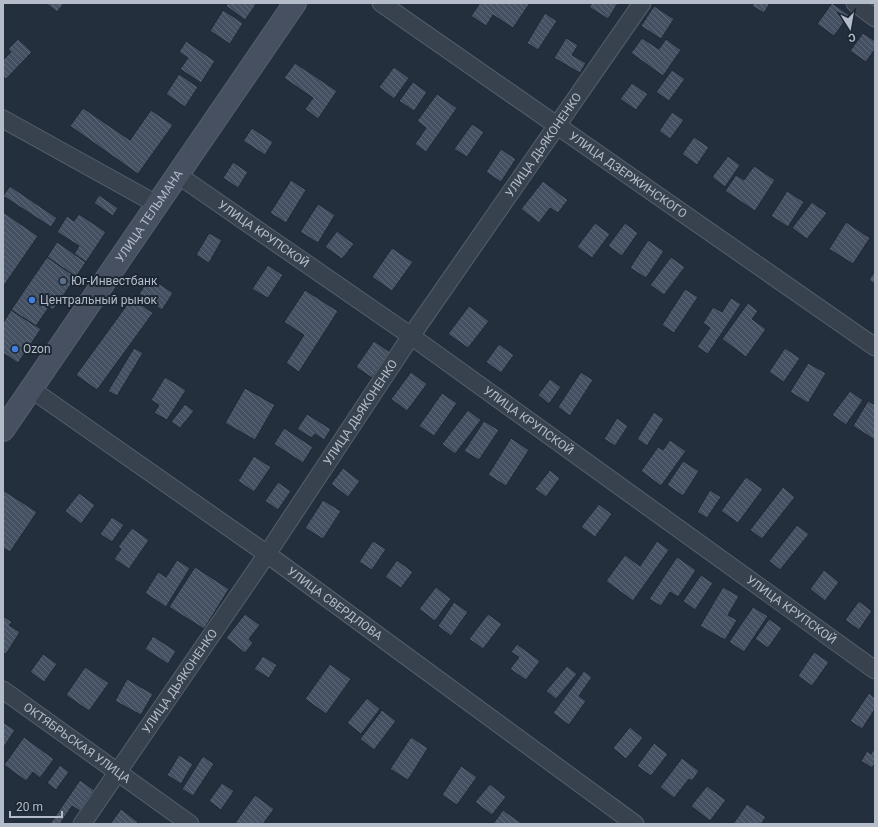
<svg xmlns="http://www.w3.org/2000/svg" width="878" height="827" viewBox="0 0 878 827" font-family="Roboto,sans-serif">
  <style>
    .building { fill: url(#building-back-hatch); stroke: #1f2835 }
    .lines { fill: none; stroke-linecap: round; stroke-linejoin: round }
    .street-casing { stroke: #565f6c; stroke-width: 19 }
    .secondary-casing { stroke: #565f6c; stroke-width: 24 }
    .street { stroke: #38414e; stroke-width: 17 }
    .secondary { stroke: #465061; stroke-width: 22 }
    .service-dot { fill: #5c6f8a; stroke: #1d2633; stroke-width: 1.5 }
    .shop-dot { fill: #3f7fe0; stroke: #1d2633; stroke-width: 1.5 }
    .labels { text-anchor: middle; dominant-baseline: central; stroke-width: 4; stroke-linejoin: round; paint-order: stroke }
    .street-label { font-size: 12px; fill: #b4bcc9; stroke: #1d2633 }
    .poi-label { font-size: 12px; fill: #b4bcc9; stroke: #1d2633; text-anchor: start }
  </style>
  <defs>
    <pattern id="building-back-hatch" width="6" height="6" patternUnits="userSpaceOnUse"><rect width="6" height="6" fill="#455162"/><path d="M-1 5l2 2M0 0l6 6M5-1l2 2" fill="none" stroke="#5d6877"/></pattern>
  </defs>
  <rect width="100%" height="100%" fill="#242f3e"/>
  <path class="building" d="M46 3H64L57 12Z
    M228 3H257L245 20 226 6Z
    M480 3H530L513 28 493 15 486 26 471 16Z
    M592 3H618L608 19 589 7Z
    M754 3H770L764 13 752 6Z
    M832 3 849 15 834 36 817 24Z
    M654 6 674 19 661 39 641 26Z
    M223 10 243 23 230 44 210 31Z
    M545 13 557 21 538 50 527 43Z
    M863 33 875 41V49L866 62 850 51Z
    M566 38 578 45 572 55 586 63 580 73 554 58Z
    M642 38 659 49 666 39 681 50 663 76 631 53Z
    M18 39 32 52 6 79 3 76V60L11 52 8 49Z
    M186 41 215 61 201 83 180 69 188 58 179 52Z
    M295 63 337 91 318 119 305 109 313 98 284 78Z
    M394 67 409 78 394 99 379 87Z
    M672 70 685 79 669 101 656 92Z
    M179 74 198 87 185 107 166 94Z
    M413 82 427 92 414 111 399 101Z
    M632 83 648 94 636 110 620 99Z
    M437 94 457 108 426 152 415 144 426 128 417 121Z
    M83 108 130 140 151 110 173 125 138 174 70 126Z
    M672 112 684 120 670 139 659 131Z
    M472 124 484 132 467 157 454 149Z
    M252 128 273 142 265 155 243 141Z
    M694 137 709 147 697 165 682 154Z
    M501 149 516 159 501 182 486 172Z
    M728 156 740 165 725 187 712 177Z
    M233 162 248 172 238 188 223 178Z
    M754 166 775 180 755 211 725 191 736 175 744 180Z
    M291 180 306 190 286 223 270 213Z
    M543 181 568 200 558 213 550 208 539 223 521 209Z
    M10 186 57 218 51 227 3 196Z
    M787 191 804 202 788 227 771 216Z
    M99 195 118 208 113 216 94 203Z
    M812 202 827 213 807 239 792 228Z
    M318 204 335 215 318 243 300 232Z
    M3 212 38 236 3 287Z
    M79 214 106 232 86 262 74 254 79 246 57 232 67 216 74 221Z
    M846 222 870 238 853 264 829 249Z
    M595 223 610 234 592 258 577 247Z
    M625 223 638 233 622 256 608 246Z
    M337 231 354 244 342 259 325 247Z
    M209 233 222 240 209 263 196 255Z
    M648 240 664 251 646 278 630 268Z
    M57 242 86 262 76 277 47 257Z
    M392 248 413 262 392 291 372 277Z
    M47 257 76 277 53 310 49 307 36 326 11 310Z
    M671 257 685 267 664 295 650 285Z
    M268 265 283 275 268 298 252 289Z
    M875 271V284L869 280Z
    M150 277 173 293 162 310 139 294Z
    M685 289 698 297 674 333 662 325Z
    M305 290 338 311 299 372 286 363 304 335 284 322Z
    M132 298 153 313 97 390 76 375Z
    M731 298 741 304 708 354 697 347 710 328 703 323 713 307 722 312Z
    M748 303 758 311 752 319 766 329 746 357 722 339Z
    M469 306 489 321 468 348 448 334Z
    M11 310 41 329 18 363 3 353V323Z
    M374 341 390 352 372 378 356 367Z
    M499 344 514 355 501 373 486 362Z
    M134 348 143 353 117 396 108 391Z
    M785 348 800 358 784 382 769 372Z
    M808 363 826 373 808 403 790 392Z
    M411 372 427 384 407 411 391 399Z
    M581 372 593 380 570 416 558 407Z
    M165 377 186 390 167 420 154 413 159 405 151 400Z
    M550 379 561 387 549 404 538 395Z
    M245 388 275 405 255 440 225 423Z
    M850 391 863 400 846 425 832 415Z
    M442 393 457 403 434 436 419 426Z
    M868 401 875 405V440L853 426Z
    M185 404 194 411 180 428 171 422Z
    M468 410 481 420 455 454 442 444Z
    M654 412 664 419 647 446 637 439Z
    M307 414 331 429 324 440 315 434 312 438 297 429Z
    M617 418 628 426 615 446 604 439Z
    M484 421 499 430 479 460 464 451Z
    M284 428 313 447 303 463 274 444Z
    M511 438 529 450 506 486 488 475Z
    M670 440 686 451 661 486 641 471 658 447 663 450Z
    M254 456 271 467 254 492 238 481Z
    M683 461 699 471 683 496 667 485Z
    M343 468 360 481 348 497 331 484Z
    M550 470 560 478 546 497 535 489Z
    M746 477 763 489 738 523 721 511Z
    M278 482 291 491 278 510 265 501Z
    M783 487 795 497 762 539 750 530Z
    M3 490 37 512 10 552 3 548Z
    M710 490 721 497 707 518 697 512Z
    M79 493 95 505 81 524 65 511Z
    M323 500 341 511 323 539 305 528Z
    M599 504 612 514 595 537 581 527Z
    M112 517 124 525 112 542 100 534Z
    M797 525 809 534 780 570 769 561Z
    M132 528 149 540 129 569 114 559 121 549 118 547Z
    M373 541 386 549 372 570 359 562Z
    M657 541 669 550 633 601 606 581 625 555 640 566Z
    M677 557 696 570 678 597 670 592 661 606 649 599Z
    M177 560 190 568 166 607 145 593 158 572 166 577Z
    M397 560 413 572 401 588 385 577Z
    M195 567 229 589 204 629 169 607Z
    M824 570 839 582 825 601 810 589Z
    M701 575 713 583 695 610 683 601Z
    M436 587 451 599 435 621 419 609Z
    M723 587 739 596 728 615 737 620 725 640 700 626Z
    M859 601 872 611 859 630 845 620Z
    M454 602 468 612 451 636 438 626Z
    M753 607 768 616 744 652 729 642Z
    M245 614 260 625 249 639 253 643 245 653 226 638Z
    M488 614 502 624 483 649 469 639Z
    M3 616 12 622 9 625 20 632 6 654 3 652Z
    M769 619 782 628 768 648 755 639Z
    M153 636 176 651 168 664 145 649Z
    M517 644 540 661 526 680 510 669 519 657 511 652Z
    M814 652 829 662 812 686 798 676Z
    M43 654 57 664 44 682 30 672Z
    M263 656 277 665 269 678 254 669Z
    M330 664 351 679 326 714 305 699Z
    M567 666 577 674 556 699 546 691Z
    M85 667 109 683 89 711 66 695Z
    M584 671 592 677 579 696 586 701 569 725 553 713Z
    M127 679 153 694 141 715 115 701Z
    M869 693 875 698V709L862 729 850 721Z
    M367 698 380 709 361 734 347 723Z
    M382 710 396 721 374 750 360 739Z
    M3 722 15 730 3 748Z
    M630 727 643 738 626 759 613 748Z
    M24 737 54 759 40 778 33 772 26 781 4 765Z
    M411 737 428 748 408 780 390 769Z
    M654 743 668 754 651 776 637 766Z
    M875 748V763L872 768 861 761 867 751 871 754Z
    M179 755 193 764 181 784 167 775Z
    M203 756 214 764 193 796 182 789Z
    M682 758 699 771 692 781 689 779 674 798 660 787Z
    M60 765 69 772 56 790 47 783Z
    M461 766 477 777 457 805 442 795Z
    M80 780 94 790 80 811 72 806 60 824H50Z
    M222 783 234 791 221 810 209 801Z
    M490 784 506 797 492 815 475 802Z
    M707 786 726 800 710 821 691 806Z
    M255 795 274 809 263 824H237L235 823Z
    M747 804 766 817 761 824H733Z
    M121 809 138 822 137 824H110Z
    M503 810 523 824H493Z"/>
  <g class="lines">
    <g class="street-casing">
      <g id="street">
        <path id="s1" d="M381 3 875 347"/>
        <path d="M855 3 875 18"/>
        <path d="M3 119 158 205"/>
        <path id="s2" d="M178 175 411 336 875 670"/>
        <path id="s3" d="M31 389 267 554 635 824"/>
        <path id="s4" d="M3 690 190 824"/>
        <path id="s5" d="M82 824 267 554 411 336 642 3"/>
      </g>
    </g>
    <g class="secondary-casing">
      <g id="secondary">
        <path id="s6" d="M3 430 295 3"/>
      </g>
    </g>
    <use href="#street" class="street"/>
    <use href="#secondary" class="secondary"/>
  </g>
  <circle class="service-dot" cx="63" cy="281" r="4"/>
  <g class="shop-dot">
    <circle cx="32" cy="300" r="4"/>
    <circle cx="15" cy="349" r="4"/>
  </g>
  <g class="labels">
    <g class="street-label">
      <text stroke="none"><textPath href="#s5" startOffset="821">УЛИЦА ДЬЯКОНЕНКО</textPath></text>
      <text stroke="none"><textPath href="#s1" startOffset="301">УЛИЦА ДЗЕРЖИНСКОГО</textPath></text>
      <text stroke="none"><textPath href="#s6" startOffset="259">УЛИЦА ТЕЛЬМАНА</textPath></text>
      <text stroke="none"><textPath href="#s2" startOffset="104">УЛИЦА КРУПСКОЙ</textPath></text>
      <text stroke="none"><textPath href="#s5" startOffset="497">УЛИЦА ДЬЯКОНЕНКО</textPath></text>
      <text stroke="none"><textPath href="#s2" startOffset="428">УЛИЦА КРУПСКОЙ</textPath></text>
      <text stroke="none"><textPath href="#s3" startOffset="372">УЛИЦА СВЕРДЛОВА</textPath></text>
      <text stroke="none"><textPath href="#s2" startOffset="752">УЛИЦА КРУПСКОЙ</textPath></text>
      <text stroke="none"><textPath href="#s5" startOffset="173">УЛИЦА ДЬЯКОНЕНКО</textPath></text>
      <text stroke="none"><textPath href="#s4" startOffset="91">ОКТЯБРЬСКАЯ УЛИЦА</textPath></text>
    </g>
    <g class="poi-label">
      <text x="71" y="281">Юг-Инвестбанк</text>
      <text x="40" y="300">Центральный рынок</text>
      <text x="23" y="349">Ozon</text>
    </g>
  </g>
  <rect width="878" height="827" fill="none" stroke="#b4bcc9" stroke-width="8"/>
  <g transform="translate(850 28) rotate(169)" stroke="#1d2633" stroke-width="3" paint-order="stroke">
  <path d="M0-3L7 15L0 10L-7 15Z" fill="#b4bcc9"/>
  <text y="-6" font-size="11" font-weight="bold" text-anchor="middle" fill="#b4bcc9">С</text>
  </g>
  <path d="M10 811v6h52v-6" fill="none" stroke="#b4bcc9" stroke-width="2"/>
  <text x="16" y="811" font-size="12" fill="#b4bcc9" stroke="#1d2633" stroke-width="3" paint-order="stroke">20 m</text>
</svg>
